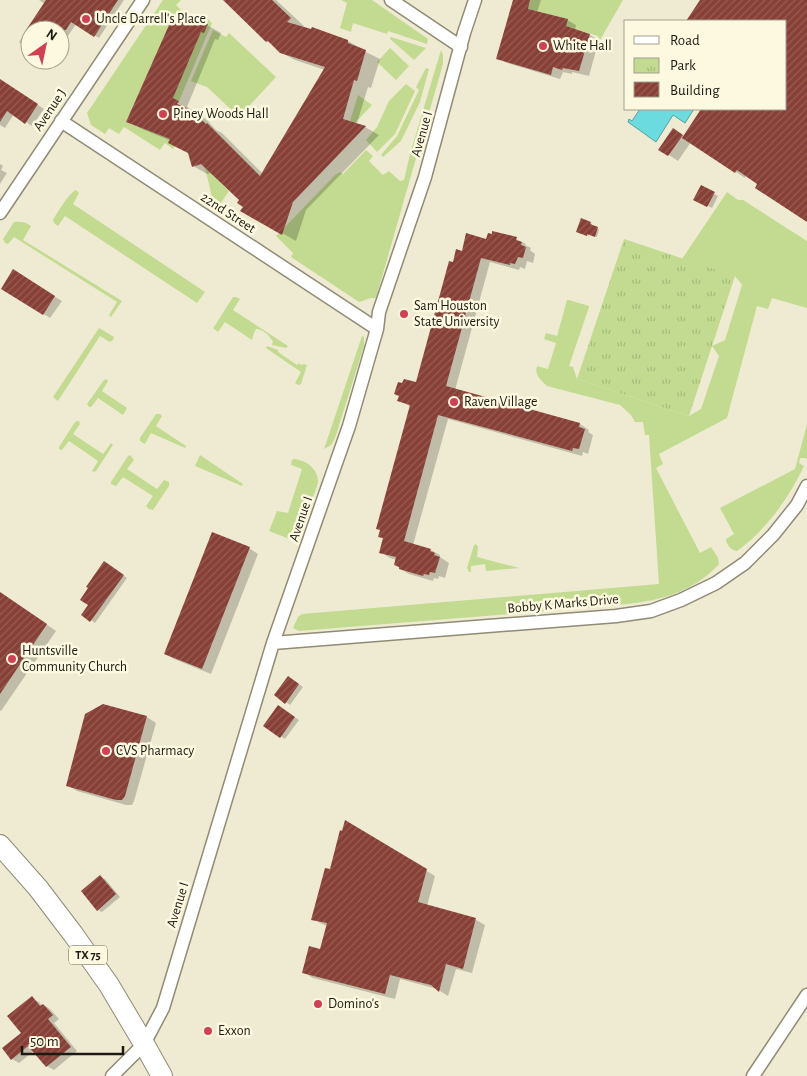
<svg xmlns="http://www.w3.org/2000/svg" width="807" height="1076" viewBox="0 0 807 1076" font-family="'Alegreya Sans',sans-serif">
  <style>
    .green { fill: #c2db90 }
    .park { fill: url(#park-tufts) }
    .water { fill: #6cdbdf; stroke: #54a1a2 }
    .shadow { fill: #0003 }
    .building { fill: url(#building-hatch) }
    .lines { fill: none; stroke-linecap: round; stroke-linejoin: round }
    .minor-casing { stroke: #8f8b75; stroke-width: 15 }
    .primary-casing { stroke: #8f8b75; stroke-width: 22 }
    .minor { stroke: #fff; stroke-width: 12 }
    .primary { stroke: #fff; stroke-width: 20 }
    .poi-dot { fill: #d14054; stroke: #fcf9e0; stroke-width: 2 }
    .labels { text-anchor: middle; dominant-baseline: central; stroke-width: 5; stroke-linejoin: round; paint-order: stroke }
    .shield { fill: #fcf9e0; stroke: #5f5d50; stroke-width: 1 }
    .shield-label { font-size: 12px; font-weight: bold; fill: #1c1a12 }
    .poi-label { font-size: 14px; fill: #1c1a12; stroke: #fcf9e0; text-anchor: start }
    .street-label { font-size: 14px; fill: #1c1a12; stroke: #fcf9e0 }
  </style>
  <defs>
    <pattern id="park-tufts" width="24" height="20" patternUnits="userSpaceOnUse" patternTransform="scale(1.25)"><rect width="24" height="20" fill="#c2db90"/><path d="M3 7l-1-3M5 7V3M7 7l1-3M15 17l-1-3M17 17v-4M19 17l1-3" fill="none" stroke="#a6bb7b"/></pattern>
    <pattern id="building-hatch" width="6" height="6" patternUnits="userSpaceOnUse" patternTransform="scale(1.25)"><rect width="6" height="6" fill="#883f36"/><path d="M-1 1l2-2M0 6l6-6M5 7l2-2" fill="none" stroke="#955e56"/></pattern>
  </defs>
  <rect width="100%" height="100%" fill="#efebd3"/>
  <path class="green" d="M163 0H181L176 5 184 13 183 16 179 14 177 18 173 16 126 122 170 139 175 146 173 149 165 143 160 150 124 127 119 134 109 128 105 134 91 125 87 113Z
    M341 0H372L428 39 427 44 388 31 387 34 353 23 351 32 340 28 347 3Z
    M530 0H623L592 54 598 36 566 26 567 19 528 9Z
    M202 13 212 23 179 101 173 98 201 32H204L208 24 200 20Z
    M213 30 226 37 229 33 276 77 239 117 207 87 191 81Z
    M391 37 426 48 414 60 390 39Z
    M390 48 409 66 396 80 377 62Z
    M441 50 443 55V64L376 298H371L359 302 291 257 293 253 276 236 279 233 282 234 285 227 335 175 340 172 343 174 366 150 373 156 369 161 383 175 389 171 400 181 404 180 410 154Z
    M426 68 429 69 420 102 401 141 383 157 381 155 397 136 419 90 416 87Z
    M406 84 415 91 395 134 377 152 366 140 377 127 389 101Z
    M358 95 372 105 355 123 350 121Z
    M205 168 229 191 218 207 214 205Z
    M76 190 79 193 73 204 205 292 197 303 65 216 58 226 54 223 53 220C58 212 68 194 76 190Z
    M727 192 738 200H743L807 241V308L772 298 768 309 757 306 727 418 659 454 663 464 656 468 700 553 711 547 718 558 719 564C701 584 674 597 647 601 634 604 621 604 608 606L299 631 293 628 298 617 302 614 659 584 649 435H645L643 422H635L631 415 620 405 547 386C541 380 534 375 537 366L548 369 556 343 544 339 546 333 557 336 567 300H569L589 306V307L569 366 573 367 577 379 689 416 701 409 719 356 712 346 725 340 742 285 735 276 682 259Z
    M14 222C21 221 26 222 31 226L23 240 122 301 111 317 109 315 117 302 14 237 8 244 5 243 3 239Z
    M233 297H236L240 299 233 310 288 346 286 348 272 345 273 342C270 336 263 329 256 329L254 333 252 340 225 322 218 332 213 328 214 327Z
    M99 328 114 337 113 340 110 342 100 336 58 401 53 397Z
    M362 336 364 337V346L335 438 331 445 324 449Z
    M267 346 278 350V352L297 365 299 363 301 365 304 364 307 365 301 384 298 385 295 383 301 372 266 348Z
    M106 379 108 381 102 391 127 408 123 415 98 398 91 407H89L87 404 104 380Z
    M156 414H160L162 416 156 426 186 446 185 448 151 433 145 444 140 441V438Z
    M77 421H79L80 424 73 434 103 454 111 443 113 445 96 471 94 472 92 471 98 461 69 441 62 450 59 449V447L75 422Z
    M807 424V459L805 458H800L799 463 804 466C789 498 766 530 737 551 731 550 728 546 726 541V539L734 534 720 508 795 469Z
    M130 455 134 460 127 469 157 489 164 480 169 482V486L153 510 149 509 146 506 153 496 123 477 116 486 111 484V482L128 456Z
    M200 455 243 484 242 486 195 466Z
    M294 459C307 460 319 470 318 483L297 542 269 531 277 511 288 513 302 469 291 465 292 460Z
    M476 544 478 547 477 557 519 568 486 571 485 564 471 566V572H469L467 568 474 545Z"/>
  <path class="park" d="M624 239 735 276 689 416 577 379Z"/>
  <path class="water" d="M640 109H694L685 123 673 115 656 142 628 122 629 119 632 121Z"/>
  <path class="shadow" d="M39 0H124L99 38 76 24 60 48V30H30V50L19 42 45 4Z
    M224 0H276L304 26 303 28 348 41 362 49V50L380 59 371 88 368 87 357 123V124L365 127 379 135 306 210 296 241 242 210 244 207 240 200 211 173 207 174 193 166 190 153 171 141 142 129 128 121 174 18 207 25 221 33 218 40 215 39 187 107 192 110 191 111 206 119 216 130 222 133 263 174 325 70 295 60 280 52 274 45 267 41Z
    M514 0H541L537 12 567 20 576 25 575 30 590 35 599 40 589 76 572 72V74L563 72 560 79 507 63 498 58Z
    M701 0H807V221L759 184 746 175 745 178 691 142 678 161 660 149 673 130 684 136 703 109H786V21H687Z
    M0 80 44 109 32 126 14 114 5 128 0 125Z
    M0 164 3 166 1 170 7 173 0 184Z
    M701 187 718 196 712 208 695 199Z
    M581 220 591 223 592 224V226L599 229 597 237 589 234 588 236 579 233Z
    M516 239 526 244 525 245 531 248 530 250 535 254 533 263 527 261 525 269 520 267 519 270 490 262 455 390 580 424 589 430 588 432 593 435 588 454 583 452 582 456 448 419 413 545 431 550 440 555V557L449 563 445 578 439 576 438 579 434 578 433 581 409 574 400 569 397 560 390 558 381 552 384 539 380 536 411 407 399 400 417 384 454 263 463 252 487 240Z
    M14 271 62 301 50 318 3 289Z
    M249 548 258 554 211 674 174 659 165 654Z
    M108 565 127 578 95 623 91 620 89 605Z
    M0 592 56 631 1 711 0 710Z
    M293 680 303 687 290 705 286 702Z
    M282 709 299 720 285 739 264 725Z
    M147 717 156 723 134 801 132 805H126L77 791 67 785Z
    M346 822 435 876 427 906 476 920 485 925 472 973 456 969 448 996 437 989 400 979 395 999 313 978 303 972 321 951 327 926 322 924 313 919 331 871Z
    M100 877 105 879 120 897 102 912 98 910Z
    M32 998 39 1002 42 1006 44 1005 50 1009 59 1019 54 1023 77 1051 54 1070 47 1066 34 1051 19 1063 12 1059 22 1033Z"/>
  <path class="building" d="M46 0H118L94 37 71 22 66 30H26Z
    M223 0H272L291 18 287 22 311 29 312 27 348 40V43L366 50 357 81 354 80 343 119 366 126 293 202 282 235 240 211 243 207 237 203 239 200 201 164 192 167 188 153 168 143 170 139 126 122 173 16 177 18 179 13 183 16 184 13 208 24 204 33 201 32 173 98 179 101 177 104 192 110 206 124 207 123 260 176 325 67 280 53 268 41 266 42Z
    M513 0H530L528 9 568 19 566 26 590 34 579 71 563 68 562 70 553 67 551 75 496 59Z
    M700 0H807V222L755 188 757 184 737 170 735 173 682 138 701 109H786V21H686Z
    M0 79 38 104 25 124 7 111 0 122Z
    M673 128 683 135 668 156 658 150Z
    M701 185 715 192 707 207 693 200Z
    M581 218 591 222 590 224 598 227 595 237 587 234V236L576 232Z
    M492 231 517 237 516 240 522 242 521 245 526 247 523 258 518 257 515 264 510 263V265L481 258 446 386 580 423 579 427 585 429 579 449 573 448 572 451 438 415 404 541 431 549 430 551 435 553 434 555 440 557 435 573 430 572 429 575 424 574 423 576 399 569V567L394 565 396 557 379 553 383 538 378 537 380 530 376 529 410 405 397 401 399 396 394 394 398 382 402 383 404 379 416 382 449 261 453 262 456 249 462 251 466 233 486 239 488 233 492 234Z
    M13 269 55 296 43 315 1 289Z
    M212 532 250 547 202 669 164 654Z
    M104 561 124 575 90 622 81 615 88 605 80 600 88 588 86 587Z
    M0 592 47 624 0 694Z
    M288 676 299 684 285 704 274 695Z
    M103 704 147 716 125 796 122 800H116L66 786 85 714Z
    M278 705 295 717 280 738 263 726Z
    M345 820 427 869 418 902 476 918 463 969 446 964 439 992 431 985 390 975 385 994 302 973 309 946 320 949 327 923 311 920 325 868 330 869 340 830 342 831Z
    M100 875 116 894 97 911 81 891Z
    M32 996 40 1006 43 1004 53 1015 48 1019 71 1047 46 1067 28 1046 11 1060 2 1048 21 1033 7 1016Z"/>
  <g class="lines">
    <g class="minor-casing">
      <path id="minor" d="M391 0 461 47
        M61 121 377 329
        M0 213 143 0
        M273 643 616 616 651 611 681 600 716 583 745 563 773 535 797 505 807 486
        M112 1076 144 1044 163 1008 273 643 349 426 377 329 379 312 425 177 464 33 475 0
        M753 1076 807 995"/>
    </g>
    <g class="primary-casing">
      <path id="primary" d="M0 845 38 888 73 934 109 985 144 1044 162 1076"/>
    </g>
    <use href="#minor" class="minor"/>
    <use href="#primary" class="primary"/>
  </g>
  <g class="poi-dot">
    <circle cx="86" cy="19" r="5"/>
    <circle cx="543" cy="46" r="5"/>
    <circle cx="163" cy="114" r="5"/>
    <circle cx="404" cy="314" r="5"/>
    <circle cx="454" cy="402" r="5"/>
    <circle cx="12" cy="659" r="5"/>
    <circle cx="106" cy="751" r="5"/>
    <circle cx="318" cy="1004" r="5"/>
    <circle cx="208" cy="1031" r="5"/>
  </g>
  <g class="labels">
    <rect class="shield" x="69" y="945.5" width="38" height="19" rx="4"/>
    <g class="shield-label">
      <text x="88" y="955">TX 75</text>
    </g>
    <g class="poi-label">
      <text x="96" y="19">Uncle Darrell's Place</text>
      <text x="553" y="46">White Hall</text>
      <text x="173" y="114">Piney Woods Hall</text>
      <text x="414" y="306">Sam Houston<tspan x="414" dy="16">State University</tspan></text>
      <text x="464" y="402">Raven Village</text>
      <text x="22" y="651">Huntsville<tspan x="22" dy="16">Community Church</tspan></text>
      <text x="116" y="751">CVS Pharmacy</text>
      <text x="328" y="1004">Domino's</text>
      <text x="218" y="1031">Exxon</text>
    </g>
    <g class="street-label">
      <text transform="translate(50 110) rotate(-56)">Avenue J</text>
      <text transform="translate(422 134) rotate(-74)">Avenue I</text>
      <text transform="translate(228 213) rotate(33)">22nd Street</text>
      <text transform="translate(301 519) rotate(-71)">Avenue I</text>
      <text transform="translate(563 604) rotate(-5)">Bobby K Marks Drive</text>
      <text transform="translate(178 905) rotate(-73)">Avenue I</text>
    </g>
  </g>
  <rect x="624" y="20" width="162" height="90" fill="#fcf9e0" stroke="#a2a08e"/>
  <rect x="634" y="36" width="25" height="8" fill="#ffffff" stroke="#a2a08e"/>
  <text x="670" y="45" font-size="15" fill="#1c1a12">Road</text>
  <rect x="634" y="58" width="25" height="15" fill="url(#park-tufts)" stroke="#a2a08e"/>
  <text x="670" y="70" font-size="15" fill="#1c1a12">Park</text>
  <rect x="634" y="82" width="25" height="15" fill="url(#building-hatch)" stroke="#a2a08e"/>
  <text x="670" y="95" font-size="15" fill="#1c1a12">Building</text>
  <g transform="translate(45 45) rotate(33)"><circle r="24" fill="#fcf9e0" stroke="#a2a08e"/>
  <path d="M0-4L9 19L0 12L-9 19Z" fill="#d14054"/>
  <text y="-8" font-size="14" font-weight="bold" text-anchor="middle" fill="#1c1a12">N</text>
  </g>
  <path d="M22 1046v8h101v-8" fill="none" stroke="#1c1a12" stroke-width="2.5"/>
  <text x="30" y="1046" font-size="15" fill="#1c1a12" stroke="#fcf9e0" stroke-width="4" paint-order="stroke">50 m</text>
</svg>
